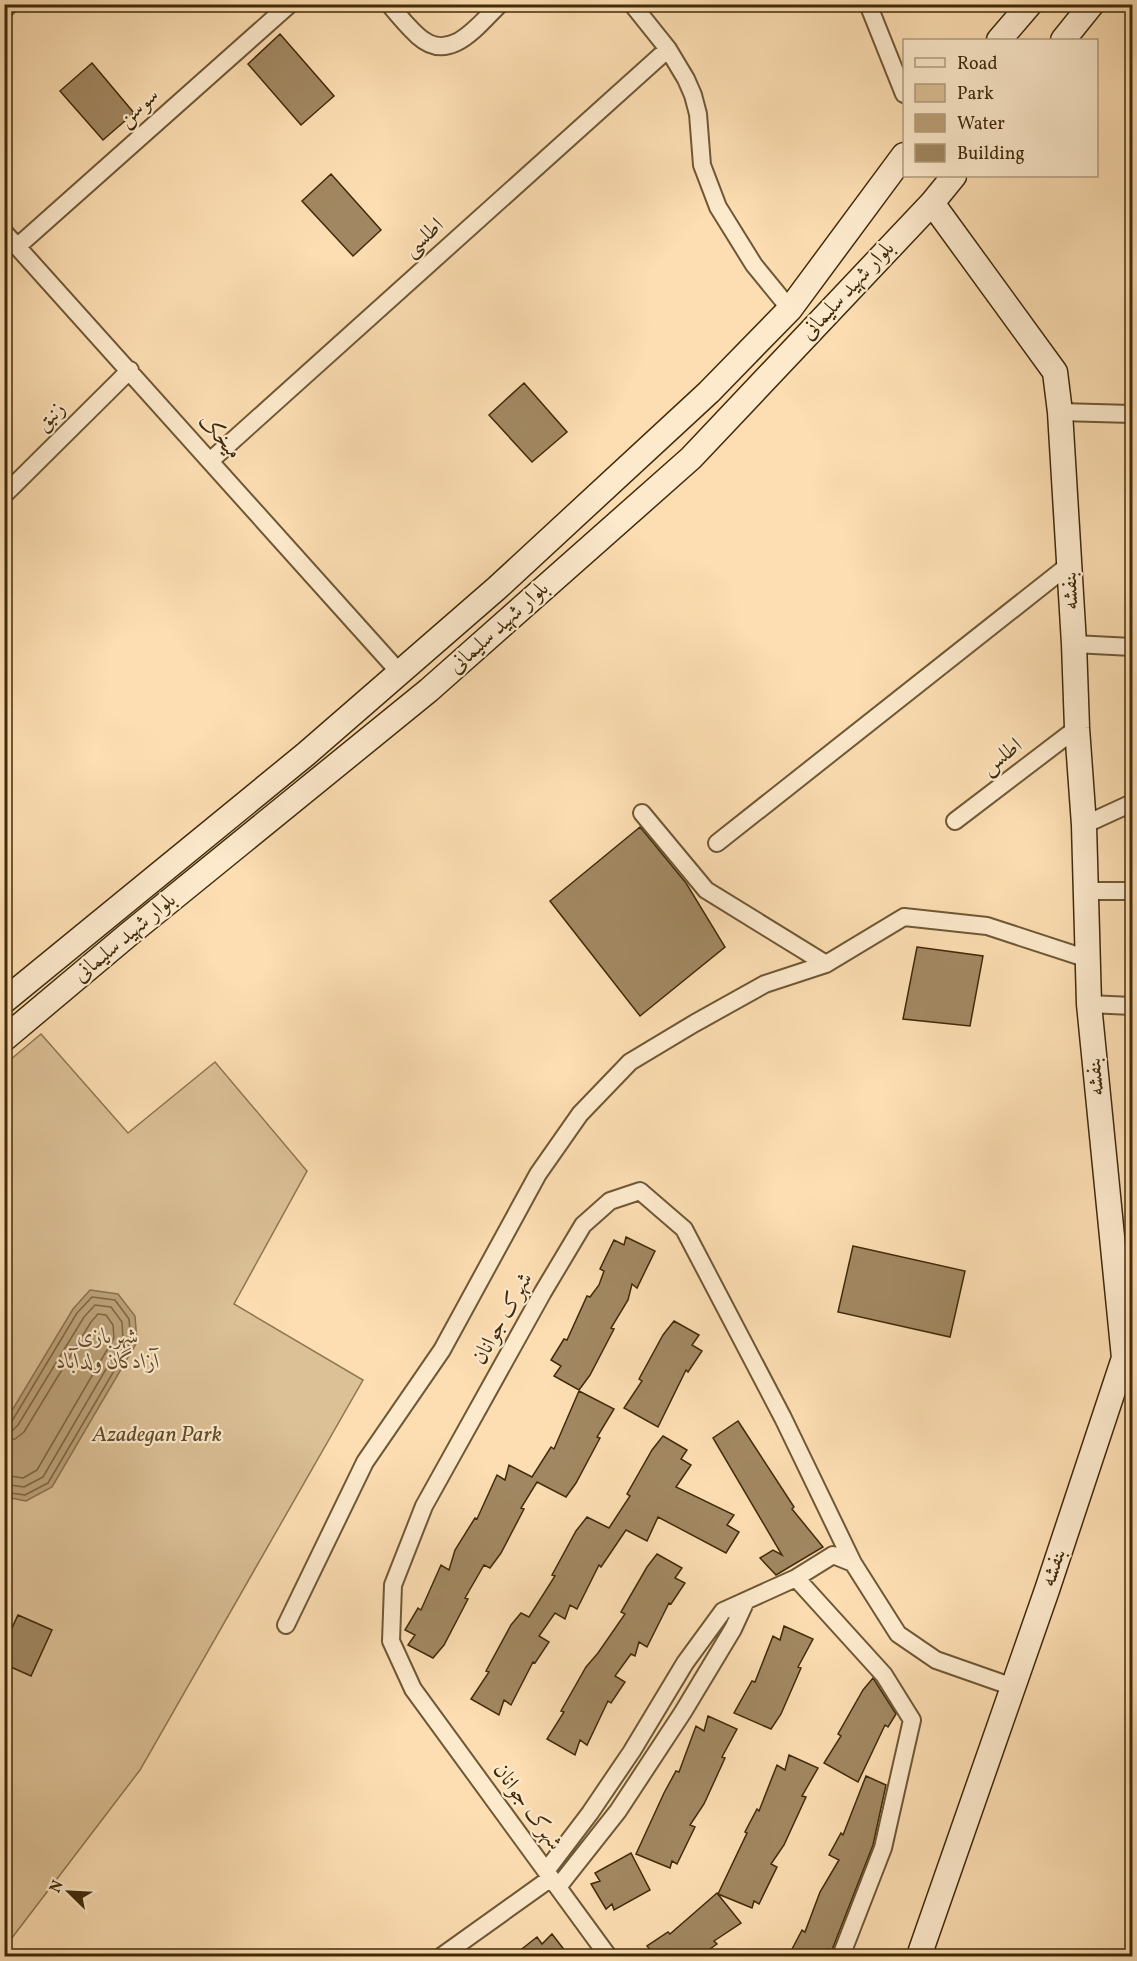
<svg xmlns="http://www.w3.org/2000/svg" width="1137" height="1961" viewBox="0 0 1137 1961" font-family="Vollkorn,Amiri,serif">
  <style>
    .green { fill: #dcc096; stroke: #8e7650; stroke-width: 1.5 }
    .water { fill: #bca179; stroke: #8a724d; stroke-width: 1.5 }
    .lines { fill: none; stroke-linecap: round; stroke-linejoin: round }
    .shore { stroke: #7e6642; stroke-width: 1.5 }
    .building { fill: #a28862; stroke: #402b0b; stroke-width: 1.5 }
    .street-casing { stroke: #6f5835; stroke-width: 20 }
    .secondary-casing { stroke: #402b0b; stroke-width: 27 }
    .street { stroke: #fdeacd; stroke-width: 16 }
    .secondary { stroke: #fdeacd; stroke-width: 24 }
    .labels { text-anchor: middle; dominant-baseline: central; stroke-width: 4.5; stroke-linejoin: round; paint-order: stroke }
    .street-label { font-size: 22px; fill: #402b0b; stroke: #fdeacd }
    .park-label { font-size: 22px; font-style: italic; fill: #5f4927; stroke: #fdeacd }
  </style>
  <rect width="100%" height="100%" fill="#fcdeb2"/>
  <filter id="stains"><feTurbulence type="fractalNoise" baseFrequency=".00333" numOctaves="4"/><feColorMatrix values="0 0 0 0 .2 0 0 0 0 .09 0 0 0 0 .02 0 0 0 .5 -.17"/></filter>
  <radialGradient id="worn" r=".72"><stop offset=".6" stop-color="#630" stop-opacity="0"/><stop offset="1" stop-color="#630" stop-opacity=".3"/></radialGradient>
  <path class="green" d="M41 1034 128 1133 215 1062 307 1171 234 1304 363 1380 140 1770 5 1947 4 1065Z"/>
  <path class="water" d="M90 1290 118 1294 135 1316 137 1342 52 1487 26 1501 5 1497V1422L73 1309Z"/>
  <g class="lines">
    <path class="shore" d="M4 1424 12 1421 77 1313 92 1297 115 1300 129 1319 131 1342 48 1483 25 1495 4 1492
      M4 1432 13 1430 18 1425 84 1317 95 1305 111 1307 122 1322 123 1340 43 1477 24 1487 4 1484
      M4 1441 15 1439 24 1432 91 1322 98 1314 106 1315 113 1325 114 1338 37 1470 23 1478 4 1475"/>
  </g>
  <path class="building" d="M280 34 334 96 301 125 248 64Z
    M92 63 134 113 103 140 60 91Z
    M331 174 381 230 353 256 302 201Z
    M524 383 567 432 532 462 489 415Z
    M640 827 686 883 725 947 640 1016 550 901Z
    M917 947 983 956 970 1026 903 1019Z
    M626 1237 655 1251 637 1288 632 1284 628 1300 611 1328 614 1329 590 1375 579 1390 554 1376 561 1366 551 1360 564 1339 567 1340 587 1296 590 1297 599 1285 604 1271 600 1269 614 1240 624 1245Z
    M853 1246 965 1271 950 1337 838 1312Z
    M674 1321 699 1335 692 1345 702 1351 688 1372 686 1370 658 1427 624 1408 642 1381 639 1379 663 1335Z
    M579 1391 614 1409 597 1437 600 1438 576 1483 566 1497 537 1482 521 1508 524 1509 501 1553 490 1568 484 1565 465 1598 468 1599 444 1645 433 1658 408 1645 415 1635 405 1630 418 1608 421 1610 441 1565 449 1570 455 1550 475 1518 477 1519 497 1475 505 1480 509 1465 532 1477 551 1447 554 1449Z
    M738 1421 794 1507 792 1509 823 1547 776 1575 760 1558 773 1550 782 1555 713 1438Z
    M663 1436 687 1450 681 1459 691 1465 676 1487 734 1515 727 1525 739 1532 726 1553 658 1517 647 1541 626 1530 601 1567 599 1565 577 1609 570 1605 565 1619 555 1613 539 1636 549 1642 535 1663 533 1662 511 1705 504 1700 499 1715 471 1699 489 1672 486 1671 511 1625 521 1613 529 1617 555 1576 552 1575 576 1531 587 1517 609 1528 630 1496 627 1494 652 1450Z
    M657 1554 682 1568 675 1578 685 1583 671 1604 669 1603 647 1647 639 1642 635 1656 631 1654 615 1676 625 1682 611 1703 608 1701 587 1745 580 1740 575 1755 547 1739 564 1712 561 1711 586 1667 598 1653 625 1614 621 1612 647 1567Z
    M18 1615 52 1630 31 1676 4 1664V1645Z
    M784 1626 813 1639 798 1667 801 1668 781 1714 771 1729 734 1713 752 1681 755 1682 773 1636 780 1640Z
    M873 1678 896 1714 888 1727 885 1725 858 1782 824 1763 841 1736 838 1734 863 1690Z
    M708 1716 737 1729 722 1757 725 1758 704 1804 690 1825 695 1827 677 1864 672 1861 670 1868 636 1854 664 1793 676 1771 679 1772 696 1726 704 1731Z
    M789 1755 818 1768 802 1796 806 1797 784 1845 771 1864 777 1867 759 1904 754 1901 752 1908 718 1894 747 1833 745 1832 757 1809 759 1811 777 1765 785 1770Z
    M866 1776 886 1785 873 1845 832 1950 827 1949 824 1956H798L790 1953 802 1930 805 1932 820 1892 839 1860 829 1855 841 1833 843 1835Z
    M631 1853 650 1890 614 1910 612 1904 606 1909 591 1884 600 1881 595 1873Z
    M717 1893 741 1923 714 1941 717 1944 700 1956H655L647 1946 668 1932 670 1934Z
    M552 1934 569 1956H513L537 1937 542 1944Z"/>
  <g class="lines">
    <g class="street-casing">
      <path id="street" d="M389 4C398 15 408 27 418 36 450 65 478 25 500 4
        M632 4 668 49 686 79 693 95 698 114 702 165 718 207 754 265 790 309
        M868 4 904 94
        M4 10 10 4
        M4 232 400 673
        M18 246 290 4
        M1060 412 1132 414
        M210 461 668 49
        M4 495 130 370
        M1074 644 1132 647
        M642 813 706 890 826 964
        M955 821 1077 728
        M1084 825 1132 803
        M717 843 1070 564
        M1086 891H1132
        M1089 1004 1132 1006
        M796 1578 884 1675 912 1720 883 1848 841 1956
        M286 1625 365 1462 442 1350 538 1174 580 1114 630 1062 695 1023 765 984 826 964 904 917 987 926 1088 959
        M546 1871 590 1813 632 1751 685 1663 723 1611 796 1578 833 1555 853 1563
        M558 1887 618 1811 683 1712 733 1629 745 1603
        M442 1956 551 1878
        M608 1956 413 1689 391 1641 393 1585 424 1506 543 1292 583 1225 610 1201 640 1191 684 1229 783 1418 853 1563 898 1634 936 1660 1013 1687"/>
    </g>
    <g class="secondary-casing">
      <path id="secondary" d="M999 40 1030 4
        M1063 40 1092 4
        M4 1001 306 754 497 588 709 392 790 309 904 155
        M4 1039 129 934 429 690 691 458 932 203 954 176
        M919 1956 1047 1590 1124 1358 1089 1004 1084 825 1077 728 1074 644 1060 412 1055 372 932 203"/>
    </g>
    <use href="#street" class="street"/>
    <use href="#secondary" class="secondary"/>
  </g>
  <g class="labels">
    <g class="street-label">
      <text transform="translate(139 108) rotate(-42)">سوسن</text>
      <text transform="translate(424 238) rotate(-42)">اطلسی</text>
      <text transform="translate(848 291) rotate(-47)">بلوار شهید سلیمانی</text>
      <text transform="translate(51 417) rotate(-45)">زنبق</text>
      <text transform="translate(219 437) rotate(48)">میخک</text>
      <text transform="translate(1071 591) rotate(-93)">بنفشه</text>
      <text transform="translate(499 628) rotate(-42)">بلوار شهید سلیمانی</text>
      <text transform="translate(1002 757) rotate(-37)">اطلس</text>
      <text transform="translate(125 938) rotate(-40)">بلوار شهید سلیمانی</text>
      <text transform="translate(1096 1077) rotate(-96)">بنفشه</text>
      <text transform="translate(503 1319) rotate(-61)">شهرک جوانان</text>
      <text transform="translate(1054 1568) rotate(-72)">بنفشه</text>
      <text transform="translate(527 1807) rotate(54)">شهرک جوانان</text>
    </g>
    <g class="park-label">
      <text x="108" y="1337">شهربازی<tspan x="108" dy="25">آزادگان ولدآباد</tspan></text>
      <text x="157" y="1435">Azadegan Park</text>
    </g>
  </g>
  <rect width="1137" height="1961" fill="none" stroke="#fcdeb2" stroke-width="24"/>
  <rect x="6" y="6" width="1125" height="1949" fill="none" stroke="#402b0b" stroke-width="3"/>
  <rect x="12" y="12" width="1113" height="1937" fill="none" stroke="#402b0b" stroke-width="1.5"/>
  <rect x="903" y="39" width="195" height="138" fill="#fdeacd" stroke="#b19e7f" stroke-width="1.5"/>
  <rect x="915" y="58" width="30" height="9" fill="#fdeacd" stroke="#b19e7f" stroke-width="1.5"/>
  <text x="957" y="69" font-size="18" fill="#402b0b">Road</text>
  <rect x="915" y="84" width="30" height="18" fill="#dcc096" stroke="#b19e7f" stroke-width="1.5"/>
  <text x="957" y="99" font-size="18" fill="#402b0b">Park</text>
  <rect x="915" y="114" width="30" height="18" fill="#bca179" stroke="#b19e7f" stroke-width="1.5"/>
  <text x="957" y="129" font-size="18" fill="#402b0b">Water</text>
  <rect x="915" y="144" width="30" height="18" fill="#a28862" stroke="#b19e7f" stroke-width="1.5"/>
  <text x="957" y="159" font-size="18" fill="#402b0b">Building</text>
  <g transform="translate(69 1892) rotate(294)" stroke="#fdeacd" stroke-width="4.5" paint-order="stroke">
  <path d="M0-4.5L10 22L0 15L-10 22Z" fill="#402b0b"/>
  <text y="-9" font-size="16" font-weight="bold" text-anchor="middle" fill="#402b0b">N</text>
  </g>
  <rect width="100%" height="100%" filter="url(#stains)"/>
  <rect width="100%" height="100%" fill="url(#worn)"/>
</svg>
